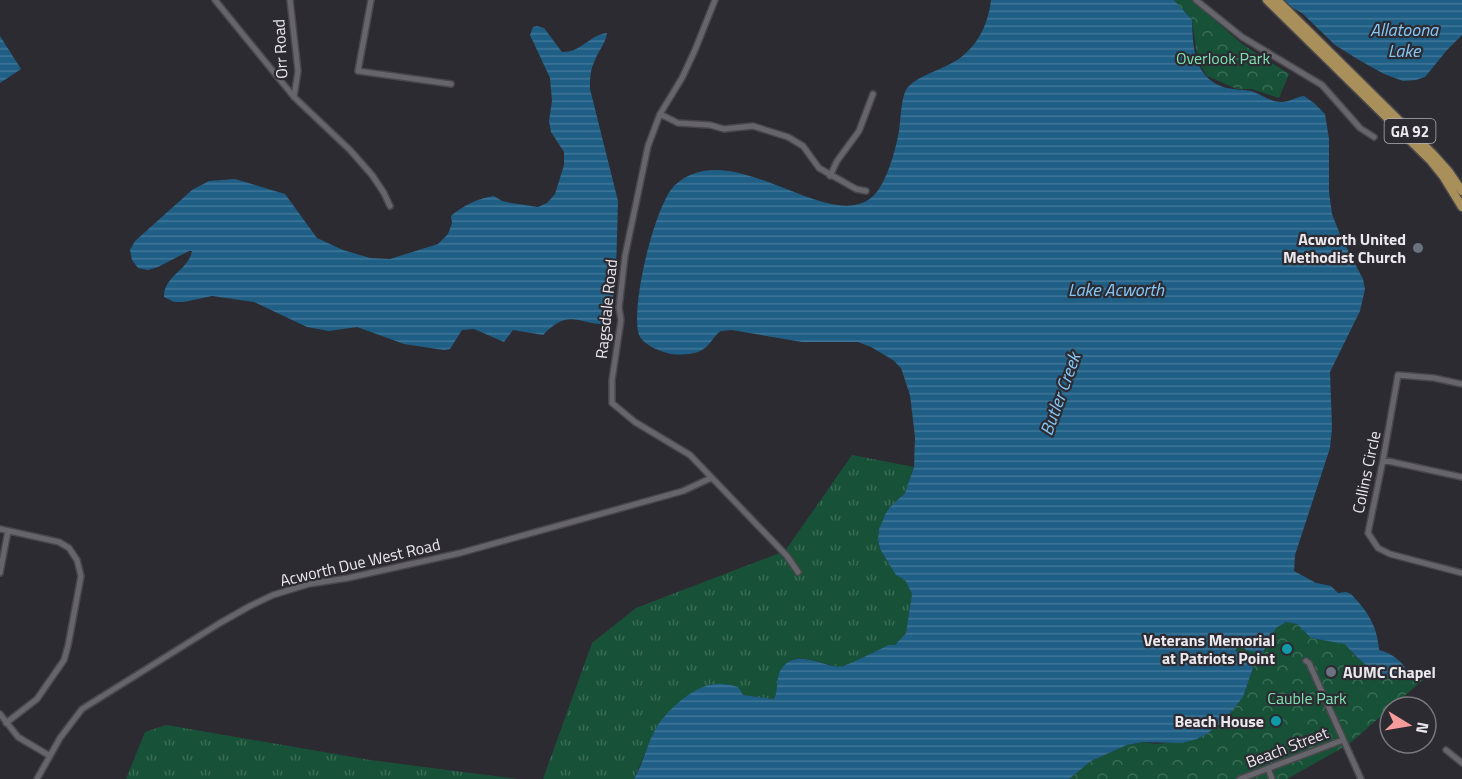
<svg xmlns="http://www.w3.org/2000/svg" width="1462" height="779" viewBox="0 0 1462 779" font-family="'Titillium Web',sans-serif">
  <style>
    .grass { fill: url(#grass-tufts) }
    .park { fill: url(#park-crowns) }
    .water { fill: url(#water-rules) }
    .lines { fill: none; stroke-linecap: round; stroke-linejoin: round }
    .minor-casing { stroke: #49474c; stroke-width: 8 }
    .primary-casing { stroke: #49474c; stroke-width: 11 }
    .minor { stroke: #67656c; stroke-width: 5 }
    .primary { stroke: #a9905b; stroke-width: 8 }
    .worship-dot { fill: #6b7280; stroke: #2d2b32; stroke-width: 2 }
    .culture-dot { fill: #0f9aa8; stroke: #2d2b32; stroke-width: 2 }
    .labels { text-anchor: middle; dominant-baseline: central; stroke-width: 4.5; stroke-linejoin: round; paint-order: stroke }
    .shield { fill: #2d2b32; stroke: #b2b0b6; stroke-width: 1.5 }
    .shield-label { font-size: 15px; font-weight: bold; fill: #ebe9ee }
    .street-label { font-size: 16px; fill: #ebe9ee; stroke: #2d2b32 }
    .park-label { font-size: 16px; fill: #7ee3b1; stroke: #2d2b32 }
    .poi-label { font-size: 16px; font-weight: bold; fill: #ebe9ee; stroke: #2d2b32; text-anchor: end }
    .water-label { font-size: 18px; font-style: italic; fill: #84c7f7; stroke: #2d2b32 }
  </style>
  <defs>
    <pattern id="grass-tufts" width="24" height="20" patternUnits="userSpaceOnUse" patternTransform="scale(1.5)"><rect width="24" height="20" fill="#175238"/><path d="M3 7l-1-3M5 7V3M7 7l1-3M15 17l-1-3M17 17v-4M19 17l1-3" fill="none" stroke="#396b55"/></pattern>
    <pattern id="park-crowns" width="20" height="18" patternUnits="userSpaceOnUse" patternTransform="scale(1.5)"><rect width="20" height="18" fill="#175238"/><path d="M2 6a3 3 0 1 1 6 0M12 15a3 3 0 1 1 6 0" fill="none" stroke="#396b55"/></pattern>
    <pattern id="water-rules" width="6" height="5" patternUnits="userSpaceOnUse" patternTransform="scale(1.5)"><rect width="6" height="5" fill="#1f5f86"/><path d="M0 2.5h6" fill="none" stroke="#407697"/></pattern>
  </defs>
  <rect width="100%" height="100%" fill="#2d2b32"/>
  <path class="grass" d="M852 455 914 467 905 493 890 507 879 529 878 539 880 549 896 574 905 580 912 594 906 633 895 645H888C884 648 846 666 841 667 827 667 798 650 786 664 777 675 779 688 774 699L743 695 727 684H712L699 689 666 714 655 730 634 779H543L592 643 636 608 785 551Z
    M166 725 370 760 518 779H126L145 732Z"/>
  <path class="park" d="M1174 0H1192L1242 44 1289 74 1279 98 1252 89H1237L1207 76 1198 62 1192 20Z
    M1286 622 1297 624 1311 638 1345 643 1354 655 1409 677V673L1424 679 1349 744 1287 779H1069L1091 761 1127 745 1142 742 1157 744 1197 739 1208 733 1227 717 1243 697 1254 665 1235 650 1241 643 1262 654 1276 628Z"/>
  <path class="water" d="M991 0H1174L1192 20C1193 46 1193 76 1223 87 1232 90 1241 89 1251 91 1261 94 1270 102 1281 102 1290 102 1296 97 1304 96L1314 103 1325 114 1329 139V192L1332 214 1341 237 1363 279 1365 289 1360 311 1330 372 1332 428 1330 448 1295 555 1294 571 1316 583 1331 586 1338 593 1346 592 1351 594C1368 612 1377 625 1379 650 1392 653 1406 663 1409 677 1386 686 1358 660 1345 644L1311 638 1297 624 1286 622 1276 628 1262 654 1246 650 1241 644 1235 650 1254 665 1243 697 1227 717 1208 733 1197 739 1182 743 1142 742 1127 745 1091 761 1069 779H634C643 764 646 747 654 732 662 715 688 691 706 686 716 682 729 684 738 687L743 695 774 699C779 690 775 677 782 668 797 648 822 667 841 667 845 666 884 648 888 645H895L906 633 912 594 905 580 896 575 880 549 878 539 879 529 886 513 890 507 905 493 914 467 915 437 910 395 901 368 893 360 871 347 858 342H802L732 330 721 331C713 336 710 346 702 350 693 355 681 355 671 354 661 352 646 346 640 337 628 314 655 203 675 185 731 133 828 235 872 197 886 186 896 149 899 131 901 120 901 94 908 87 920 75 938 71 952 63 976 50 988 26 991 0Z
    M1278 0H1462V35L1447 50 1425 77 1416 80 1403 81 1384 74 1359 60 1335 45 1302 13Z
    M537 26 544 28 562 52C581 53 589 35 607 33 606 43 598 51 595 60 590 70 590 79 590 89L618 201 616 271 610 324C579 326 570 306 543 335L513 330 504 342 474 329 462 330 450 349 444 350 404 344 357 327 329 331 307 327 254 302 212 296 184 302H174L164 297C164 275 189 270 192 251H189L158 267 148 270 138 268 132 260 130 250 135 241 192 190 209 181 235 179 285 194 317 238 343 250 370 258 390 259 438 244 448 234 452 223 451 216C462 206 479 198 494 196L502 201 511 203 538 207 547 203 555 194 564 165V152L551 132 549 121 552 101 550 78 530 35 533 27Z
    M0 36 21 69 0 83Z"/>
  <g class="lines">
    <g class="minor-casing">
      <path id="minor" d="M215 0 294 97 350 150 372 175 384 193 390 206
        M290 0 298 71 294 97
        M371 0 358 71 451 84
        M715 0 695 50 682 78 660 114 648 146 625 256 619 308 621 320 612 380V403L635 422 690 455 787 556 798 572
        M1196 0 1242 37 1322 85 1360 128 1374 137
        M660 114 678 123 710 125 724 129 753 126 788 137 803 146 819 168 856 189 866 191
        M830 176 837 161 859 131 873 94
        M1462 384 1434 378 1398 375 1383 460 1368 533 1378 548 1390 554 1462 573
        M1383 460 1462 477
        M0 529 59 542 69 548 77 560 81 576 68 646 64 660 37 699 6 723
        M0 573 8 531
        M1306 661 1309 663 1361 779
        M0 714 18 737 50 756
        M1446 750 1462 763
        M1268 768 1272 779
        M37 779 60 738 82 709 220 623 250 606 273 595 309 584 348 578 460 553 683 491 711 478
        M1240 779 1343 740"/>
    </g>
    <g class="primary-casing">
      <path id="primary" d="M1267 0 1431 161 1443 176 1462 207
        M1277 0 1432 153 1449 172 1462 191"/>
    </g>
    <use href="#minor" class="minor"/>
    <use href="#primary" class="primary"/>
  </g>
  <g class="worship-dot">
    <circle cx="1418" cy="248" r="6"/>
    <circle cx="1331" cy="672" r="6"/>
  </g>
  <g class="culture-dot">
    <circle cx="1287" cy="649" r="6"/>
    <circle cx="1276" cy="721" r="6"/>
  </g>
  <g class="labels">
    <rect class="shield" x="1384.5" y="119" width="51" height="24" rx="4.5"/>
    <g class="shield-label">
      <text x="1410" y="131">GA 92</text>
    </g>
    <g class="street-label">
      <text transform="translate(280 49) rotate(-93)">Orr Road</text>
      <text transform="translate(606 309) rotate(-84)">Ragsdale Road</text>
      <text transform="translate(1366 472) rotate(-78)">Collins Circle</text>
      <text transform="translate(360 562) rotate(-13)">Acworth Due West Road</text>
      <text transform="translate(1287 747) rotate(-21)">Beach Street</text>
    </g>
    <g class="park-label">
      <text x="1223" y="58">Overlook Park</text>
      <text x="1307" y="698">Cauble Park</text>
    </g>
    <g class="poi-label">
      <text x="1406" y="239">Acworth United<tspan x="1406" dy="18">Methodist Church</tspan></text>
      <text x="1275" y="640">Veterans Memorial<tspan x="1275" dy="18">at Patriots Point</tspan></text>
      <text x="1343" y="672" text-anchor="start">AUMC Chapel</text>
      <text x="1264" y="721">Beach House</text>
    </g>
    <g class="water-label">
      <text x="1404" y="29">Allatoona<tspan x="1404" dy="21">Lake</tspan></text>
      <text x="1116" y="289">Lake Acworth</text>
      <text transform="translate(1060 394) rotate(-70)">Butler Creek</text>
    </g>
  </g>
  <g transform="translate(1408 725) rotate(101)"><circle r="28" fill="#2d2b32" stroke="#79777d" stroke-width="1.5"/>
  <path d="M0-4.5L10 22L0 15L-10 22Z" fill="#f59b9a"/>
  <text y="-9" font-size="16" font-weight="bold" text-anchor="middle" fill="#ebe9ee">N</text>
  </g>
</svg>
